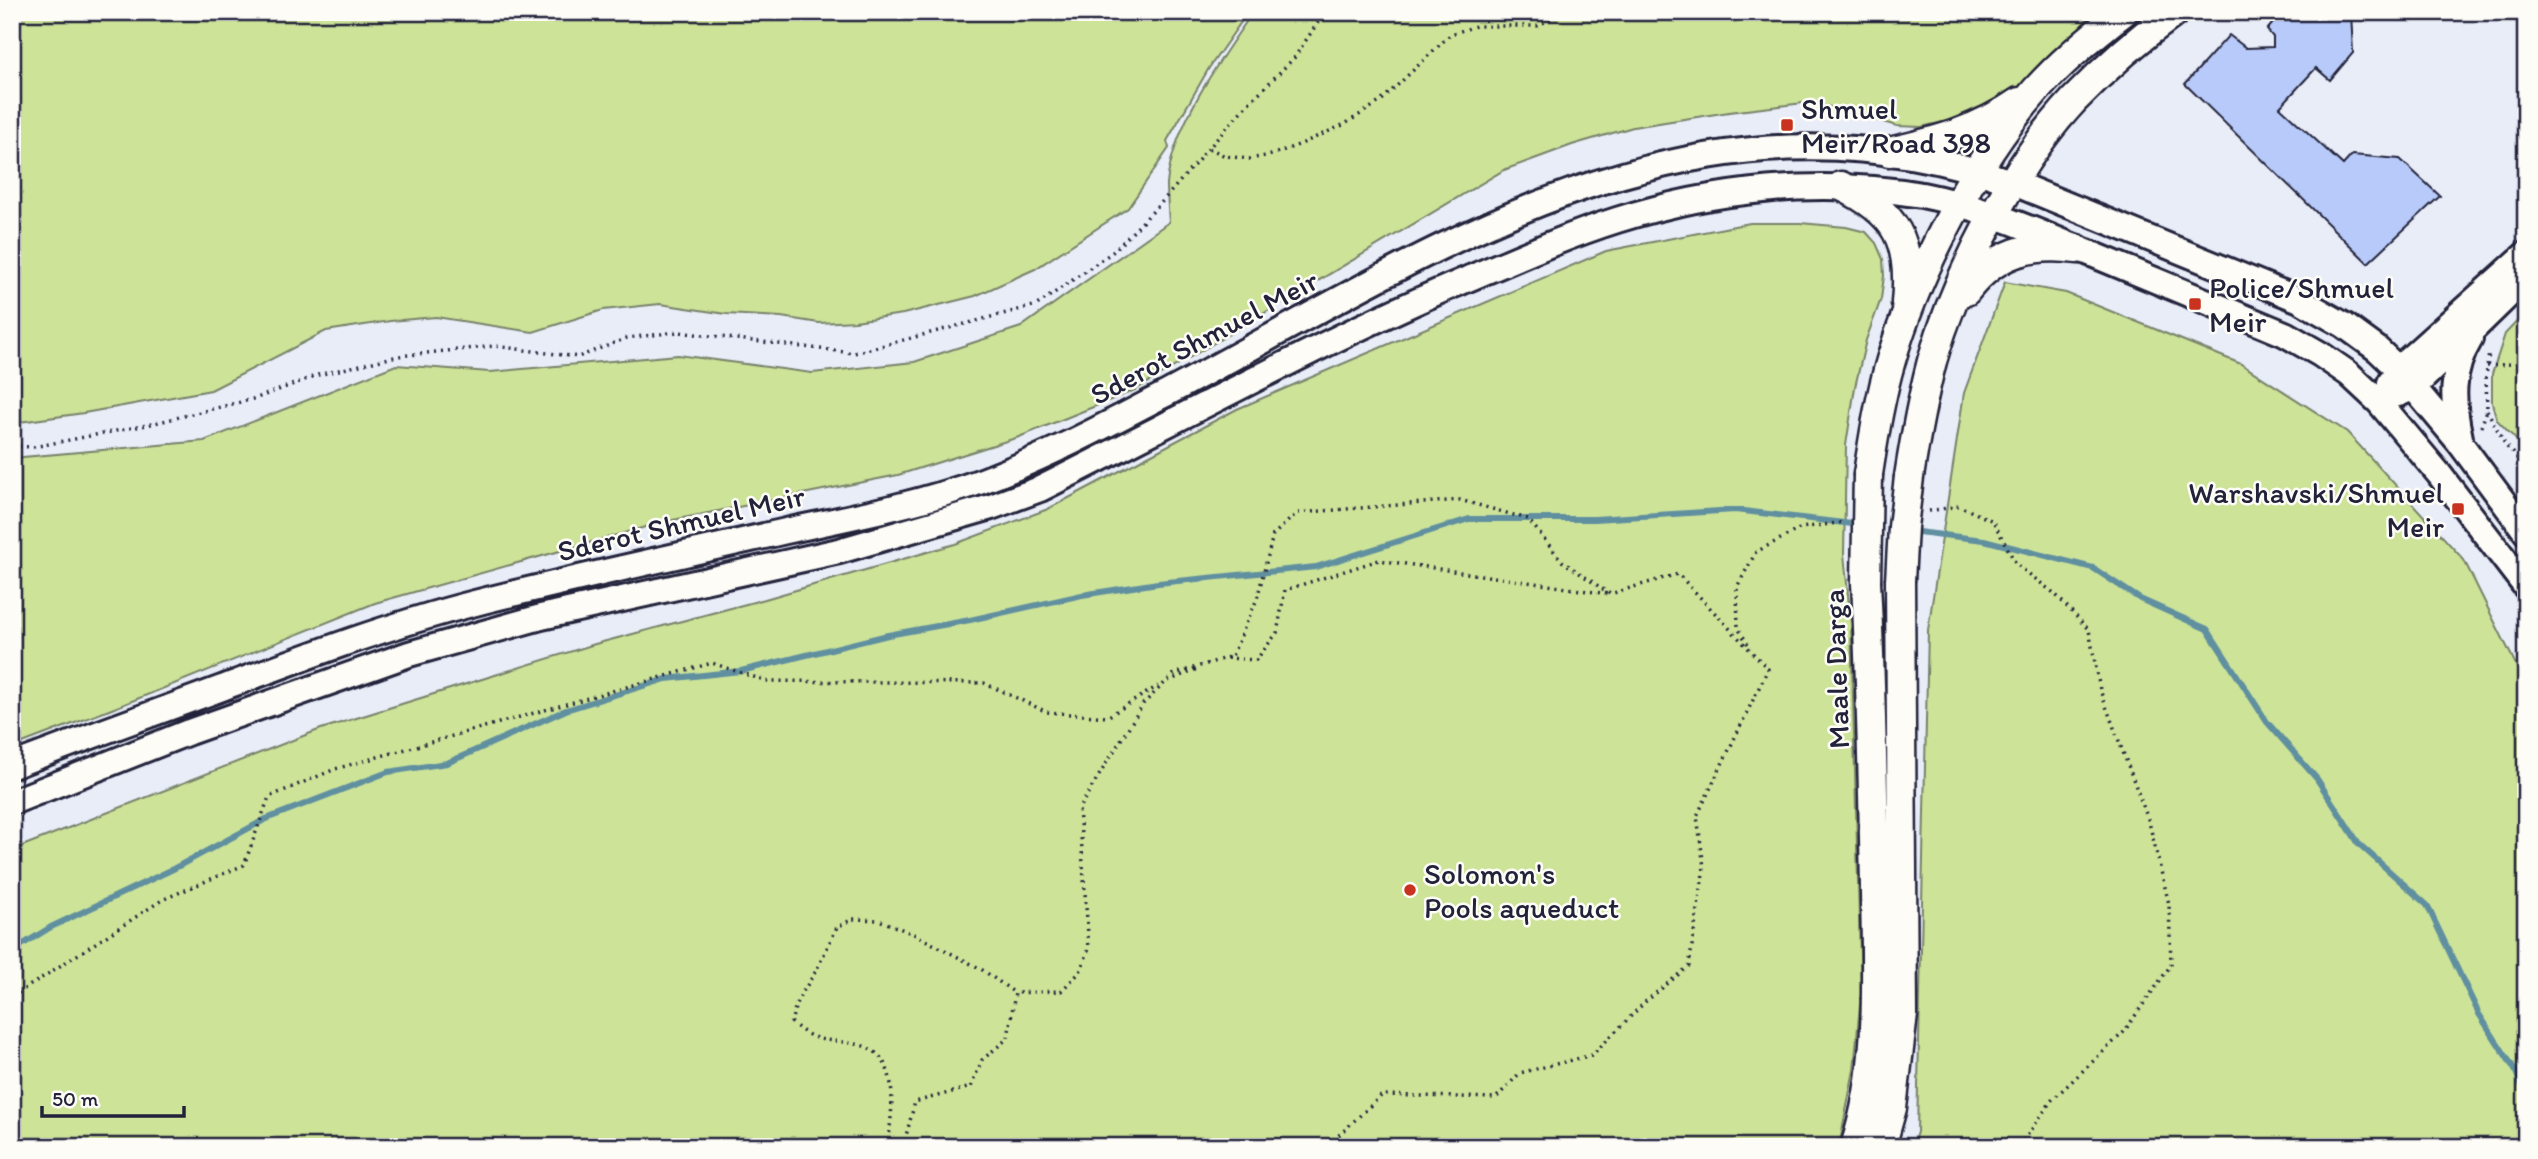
<svg xmlns="http://www.w3.org/2000/svg" width="2538" height="1159" viewBox="0 0 2538 1159" font-family="Itim,sans-serif">
  <style>
    .green { fill: #cde398; stroke: #78826a; stroke-width: 2 }
    .lines { fill: none; stroke-linecap: round; stroke-linejoin: round }
    .stream { stroke: #6090a0; stroke-width: 6 }
    .building { fill: #b7caf9; stroke: #22223b; stroke-width: 2 }
    .secondary-casing { stroke: #22223b; stroke-width: 30 }
    .primary-casing { stroke: #22223b; stroke-width: 33 }
    .path { stroke: #22223b; stroke-width: 3.5; stroke-dasharray: 2 5; stroke-linecap: butt }
    .secondary { stroke: #fdfcf7; stroke-width: 24 }
    .primary { stroke: #fdfcf7; stroke-width: 28 }
    .primary-bridge-casing { stroke: #22223b; stroke-width: 33; stroke-linecap: butt }
    .primary-bridge { stroke: #fdfcf7; stroke-width: 28 }
    .poi-dot { fill: #c8321e; stroke: #fdfcf7; stroke-width: 2.5 }
    .labels { text-anchor: middle; dominant-baseline: central; stroke-width: 5; stroke-linejoin: round; paint-order: stroke }
    .poi-label { font-size: 30px; fill: #22223b; stroke: #fdfcf7; text-anchor: start }
    .street-label { font-size: 30px; fill: #22223b; stroke: #fdfcf7 }
  </style>
  <rect width="100%" height="100%" fill="#e8edf8"/>
  <filter id="ink" filterUnits="userSpaceOnUse"><feTurbulence type="fractalNoise" baseFrequency=".0143" numOctaves="2"/><feDisplacementMap in="SourceGraphic" scale="14" xChannelSelector="R" yChannelSelector="G"/><feConvolveMatrix kernelMatrix="1 2 1 2 8 2 1 2 1" color-interpolation-filters="sRGB"/></filter>
  <g filter="url(#ink)">
    <path class="green" d="M12 12H1248L1209 68 1167 141 1169 148 1128 208 1035 269 975 296 903 314 855 321 819 323 781 317 726 314 660 304 603 310 533 332 436 317 390 321 326 331 211 390 84 413 12 423Z
      M1253 12H2093L2040 75 2020 90 1947 121 1921 127 1897 126 1812 102 1729 112 1633 127 1572 145 1504 170 1135 390 1019 437 898 475 663 522 375 603 117 707 12 747V458L204 441 396 365 490 372 678 355 812 373 914 362 1021 327 1169 222C1168 209 1167 196 1167 184 1172 127 1221 58 1253 12Z
      M1750 223H1800L1846 227 1866 232 1876 243 1883 259 1884 276 1881 299 1866 340 1855 387 1846 445 1844 554 1851 623 1861 993 1854 1070 1839 1147H12V850L321 729 595 644 765 599 955 544 1048 509 1237 409 1606 251Z
      M2005 282 2066 293 2241 364 2347 432 2464 560 2526 685V1147H1912L1917 1132 1928 630 1964 393Z
      M2526 312V450L2497 420 2492 403V374L2505 334Z"/>
    <g class="lines">
      <path class="stream" d="M1910 531 1984 540 2093 568 2140 599 2207 629 2267 722 2317 779 2359 844 2427 905 2479 1014 2515 1070 2526 1095
        M12 951 51 927 173 869 266 819 388 772 447 763 566 710 666 679 741 671 888 635 970 620 1082 595 1158 583 1316 567 1469 519H1595L1735 510 1861 525"/>
    </g>
    <path class="building" d="M2282 12H2351L2353 53 2330 80 2316 68 2280 107 2343 165 2352 155 2400 159 2440 196 2368 263 2185 84 2229 35 2246 48 2273 47V37L2267 30Z"/>
    <g class="lines">
      <g class="secondary-casing">
        <path id="secondary" d="M2390 383 2398 369 2526 254
          M2399 394 2414 387 2526 278
          M2460 438C2452 402 2450 372 2470 339
          M12 766C82 739 152 714 222 688 305 657 389 625 475 603 578 577 682 555 786 531 852 517 919 504 982 481 1049 456 1112 422 1175 389 1444 245 1695 71 2014 183L2300 300 2344 325 2377 349 2398 369 2460 443 2526 532
          M12 802 189 732 409 654 541 617 839 551 991 507 1040 489C1176 421 1309 348 1449 287 1504 264 1560 238 1617 220 1715 189 1820 178 1922 195 1979 206 2033 230 2087 252 2153 280 2219 307 2285 334L2320 354 2349 374 2379 402 2439 474 2526 587"/>
      </g>
      <g class="primary-casing">
        <path id="primary" d="M1889 152C1938 141 1977 131 2019 102
          M1841 186C1897 213 1912 241 1906 303
          M1966 291C1996 252 2030 243 2077 249
          M1868 474C1874 436 1880 397 1891 360 1917 271 1975 160 2036 90 2062 61 2092 36 2123 12
          M1909 477C1915 438 1922 399 1932 361 1957 275 2013 165 2074 100 2105 68 2139 38 2175 12
          M1855 1147C1882 1063 1876 973 1875 887 1873 785 1871 684 1866 582
          M1881 1147 1892 1108 1903 1014 1900 581"/>
      </g>
      <path class="path" d="M12 14 15 12
        M1209 148 1225 156 1249 159 1271 155 1301 144 1345 124 1381 101 1451 34 1476 26H1537L1564 12
        M2487 366 2523 363 2526 360
        M2487 410 2506 446 2526 468
        M2481 427 2487 410 2486 377 2489 352
        M12 446 33 447 147 425 257 398 318 375 398 356 495 346 578 357 627 338 678 332 854 353 1037 305 1114 251 1160 204 1243 109 1294 58 1325 12
        M1929 511 1959 506 1993 521 2016 564 2055 594 2089 630 2100 690 2149 822 2169 904 2171 965 2123 1033 2052 1100 2022 1143 2025 1147
        M1748 644 1738 628 1737 587 1756 552 1801 528 1845 522
        M1227 658 1256 660 1277 633 1285 590 1379 560 1608 594
        M1168 681 1200 668
        M12 997 162 900 244 865 269 797 335 769 712 663 766 681 984 683 1047 712 1107 717 1158 686
        M888 1147C891 1112 904 1053 856 1044 825 1038 817 1045 791 1022L797 1001 816 971 837 927 853 919 879 920 916 935 981 969 1015 993
        M903 1147 915 1102 971 1087 982 1060 1008 1038 1015 993 1061 991 1080 972 1089 949 1079 808 1143 704 1174 674 1232 656 1257 599 1273 535 1297 513 1460 500 1528 519 1562 561 1610 594 1678 574 1768 669 1697 816 1704 867 1689 966 1645 1002 1592 1055 1520 1073 1496 1098 1382 1095 1326 1147"/>
      <use href="#secondary" class="secondary"/>
      <use href="#primary" class="primary"/>
      <g class="primary-bridge-casing">
        <path id="primary-bridge" d="M1900 581 1903 527 1909 477
          M1866 582 1868 474"/>
      </g>
      <use href="#primary-bridge" class="primary-bridge"/>
    </g>
  </g>
  <g class="poi-dot">
    <rect x="1780" y="118" width="14" height="14" rx="3.5"/>
    <rect x="2188" y="297" width="14" height="14" rx="3.5"/>
    <rect x="2451" y="502" width="14" height="14" rx="3.5"/>
    <circle cx="1410" cy="890" r="7"/>
  </g>
  <g class="labels">
    <g class="poi-label">
      <text x="1801" y="108">Shmuel<tspan x="1801" dy="34">Meir/Road 398</tspan></text>
      <text x="2209" y="287">Police/Shmuel<tspan x="2209" dy="34">Meir</tspan></text>
      <text x="2444" y="492" text-anchor="end">Warshavski/Shmuel<tspan x="2444" dy="34">Meir</tspan></text>
      <text x="1424" y="873">Solomon's<tspan x="1424" dy="34">Pools aqueduct</tspan></text>
    </g>
    <g class="street-label">
      <text transform="translate(1204 337) rotate(-28)">Sderot Shmuel Meir</text>
      <text transform="translate(681 523) rotate(-13)">Sderot Shmuel Meir</text>
      <text transform="translate(1836 669) rotate(-92)">Maale Darga</text>
    </g>
  </g>
  <rect width="2538" height="1159" fill="none" stroke="#fdfcf7" stroke-width="42"/>
  <rect x="21" y="21" width="2496" height="1117" fill="none" stroke="#22223b" stroke-width="2.5" filter="url(#ink)"/>
  <path d="M42 1106v10h142v-10" fill="none" stroke="#22223b" stroke-width="3.5"/>
  <text x="52" y="1106" font-size="21" fill="#22223b" stroke="#fdfcf7" stroke-width="5" paint-order="stroke">50 m</text>
</svg>
